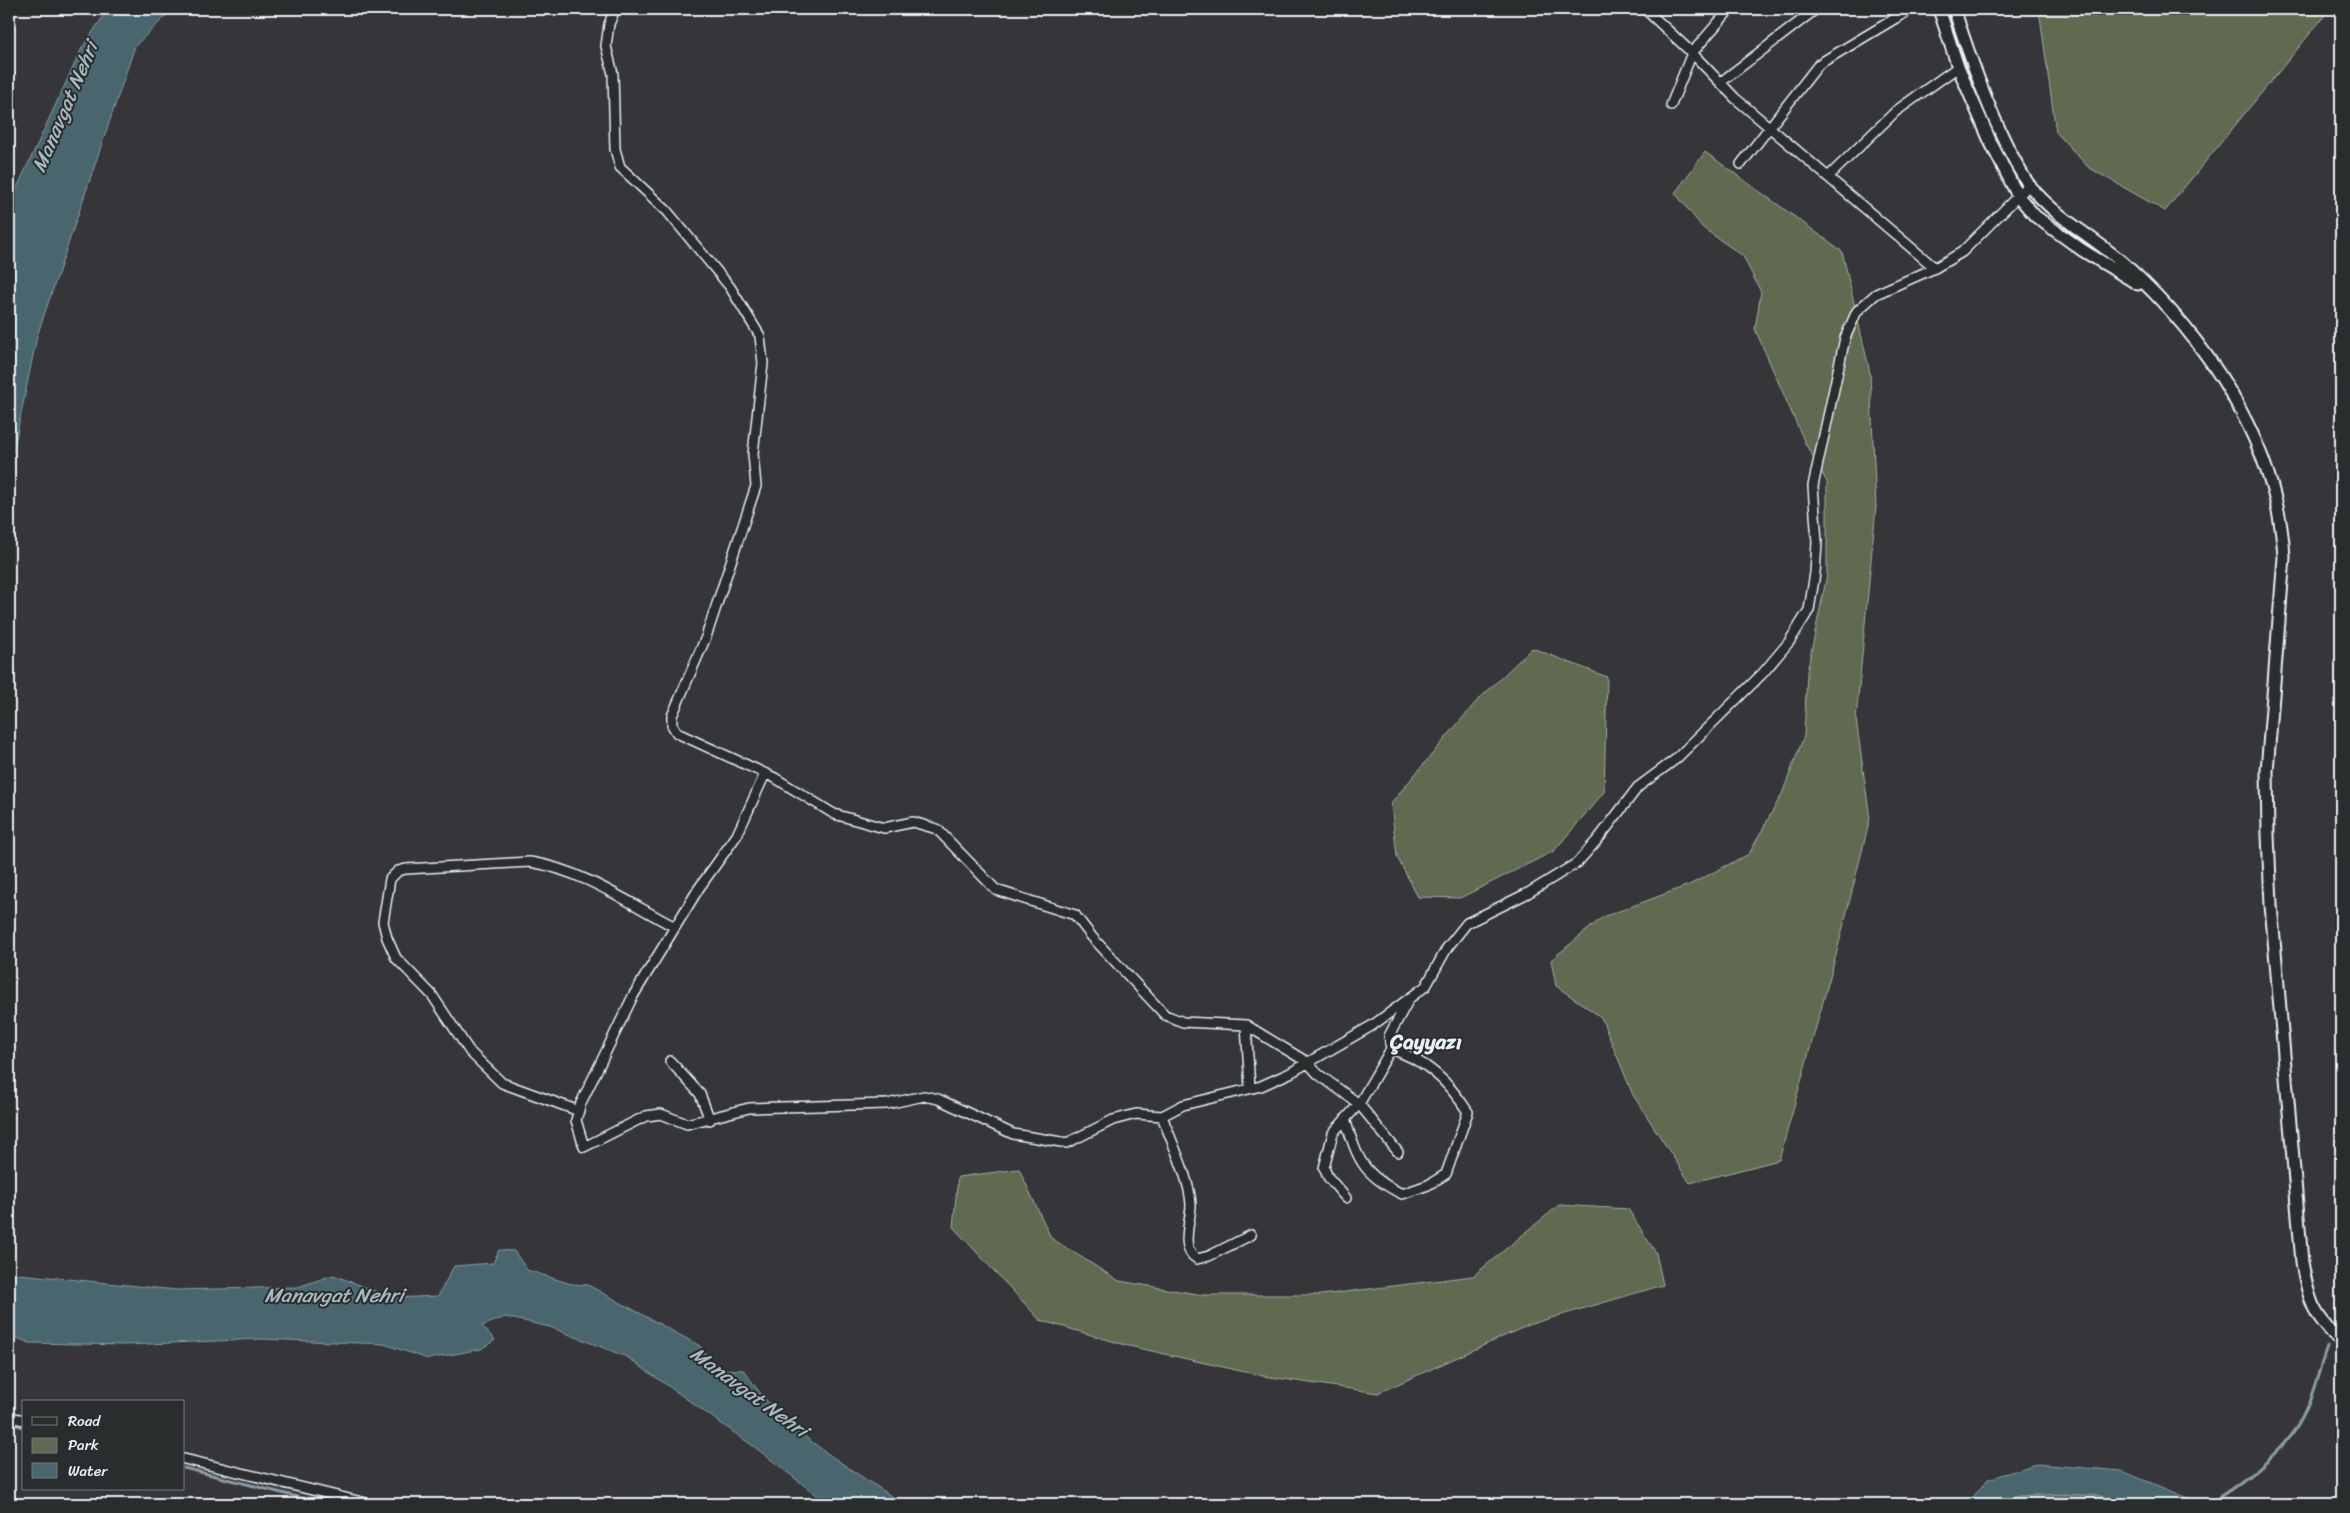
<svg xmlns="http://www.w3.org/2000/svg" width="2350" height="1513" viewBox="0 0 2350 1513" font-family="Sriracha,sans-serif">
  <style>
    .green { fill: #5e6a51; stroke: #a3aea4 }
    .water { fill: #49656e; stroke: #899da5 }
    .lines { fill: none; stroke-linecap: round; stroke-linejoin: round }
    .stream { stroke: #899da5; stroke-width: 3 }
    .street-casing { stroke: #e8f1f8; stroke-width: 12 }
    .secondary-casing { stroke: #e8f1f8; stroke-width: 15 }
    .street { stroke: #2a2d2e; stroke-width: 9 }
    .secondary { stroke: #2a2d2e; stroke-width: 11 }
    .labels { text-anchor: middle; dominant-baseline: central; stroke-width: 4; stroke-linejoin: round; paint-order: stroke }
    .water-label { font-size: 20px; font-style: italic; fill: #a8b9c1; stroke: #2a2d2e }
    .quarter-label { font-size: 21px; font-weight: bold; fill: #e8f1f8; stroke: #2a2d2e }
  </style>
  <rect width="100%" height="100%" fill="#36363a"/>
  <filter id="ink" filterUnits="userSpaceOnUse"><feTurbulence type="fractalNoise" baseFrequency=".02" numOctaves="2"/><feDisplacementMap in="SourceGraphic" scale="10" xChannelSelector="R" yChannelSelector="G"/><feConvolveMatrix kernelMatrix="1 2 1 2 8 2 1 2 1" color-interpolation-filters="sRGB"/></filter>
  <g filter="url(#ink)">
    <path class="green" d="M2039 9H2330L2165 211 2088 167 2056 132Z
      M1705 152 1842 251 1870 373 1876 507 1856 719 1870 819 1836 955 1779 1160 1690 1183 1633 1095 1601 1017 1556 986 1551 960 1603 917 1689 885 1749 854 1782 794 1804 736 1807 672 1827 575V482L1805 443 1755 329 1761 292 1743 256 1703 228 1675 193Z
      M1532 648 1607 677 1604 792 1554 851 1460 898 1418 897 1397 857 1391 803 1476 702Z
      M1019 1169 1051 1238 1119 1281 1203 1295H1321L1473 1276 1559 1205 1628 1209 1656 1253 1663 1285 1531 1324 1378 1393 1263 1376 1129 1346 1040 1320 953 1227 958 1177Z
      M2063 1494 2101 1496 2119 1504H2010L2017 1496Z"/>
    <path class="water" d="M108 9H173L135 46 37 336 9 472V217L15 192 82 48Z
      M499 1250 514 1251 527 1270 571 1284 588 1285 700 1346 715 1369 744 1370C751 1381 759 1392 767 1401 799 1439 862 1476 903 1504H828L756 1448 627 1357 550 1327 505 1317 482 1326 495 1340 481 1349 428 1359 384 1344 261 1339 126 1345 30 1343 9 1335V1273L176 1290 298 1287 333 1275 394 1298 438 1296 454 1266 493 1263Z
      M2036 1464 2122 1471 2185 1497 2214 1504H2119L2101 1496 2063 1494 2017 1496 2010 1504H1967L1988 1479Z"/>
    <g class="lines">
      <path class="stream" d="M2336 1314 2341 1296
        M9 1423 24 1427
        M184 1468 325 1504
        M2208 1504C2240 1485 2284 1452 2301 1419 2313 1397 2319 1370 2327 1347"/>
      <g class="street-casing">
        <path id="street" d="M615 9 609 24 606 46 613 74 615 149 620 167 667 211 730 287 760 336 763 363 753 454 756 486 706 637 672 716V725L677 733 775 778 834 814 884 828 913 822 937 829 996 890 1075 915 1092 937 1165 1015 1183 1022 1246 1025 1307 1062 1318 1074 1359 1104 1398 1152
          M1645 9 1692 53 1735 98 1935 268
          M1721 82 1816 9
          M1671 105 1692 53 1730 9
          M1741 164 1819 64 1911 9
          M1828 177 1896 111 1958 67
          M765 774 737 835 699 888 633 996 581 1103 576 1120 584 1147 646 1116 661 1114 687 1124 749 1108 887 1104 924 1096 938 1099 1013 1134 1067 1143 1113 1120 1136 1114 1162 1116
          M1246 1025 1250 1088
          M670 1061 700 1094 710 1120
          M579 1111 502 1083 470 1052 432 995 396 958 387 938 383 922 390 879 398 871 406 869 530 862C582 870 629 903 675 927
          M1345 1119C1358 1160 1362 1174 1402 1194L1428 1185 1446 1174 1468 1112C1448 1081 1427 1061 1391 1049
          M1346 1198 1328 1177 1324 1168 1333 1133 1359 1104 1391 1049 1389 1036 1409 999
          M1251 1235 1209 1256 1197 1259C1179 1249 1191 1221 1191 1205 1190 1179 1171 1141 1162 1116L1183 1105 1261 1086 1290 1073 1373 1025 1426 986 1447 948 1467 923 1528 893 1577 863 1599 838 1638 787 1676 759 1763 673 1789 642 1809 610 1815 573 1817 542 1813 486 1845 338 1857 311 1876 294 1935 268 1962 252 2029 185
          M9 1417 24 1420
          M184 1459 370 1504"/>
      </g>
      <g class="secondary-casing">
        <path id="secondary" d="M1939 9 1958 67 1991 143 2018 196 2035 216 2082 250 2138 284
          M1954 9C1970 57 1986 104 2009 150 2016 162 2021 175 2030 186 2055 217 2092 236 2123 263 2205 336 2278 444 2284 557L2267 771 2268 835 2271 905 2302 1262C2309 1302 2312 1313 2341 1342"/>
      </g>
      <use href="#street" class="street"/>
      <use href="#secondary" class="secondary"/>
    </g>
  </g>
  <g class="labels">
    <g class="water-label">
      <text transform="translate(65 107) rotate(-67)">Manavgat Nehri</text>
      <text x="334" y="1295">Manavgat Nehri</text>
      <text transform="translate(749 1392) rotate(36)">Manavgat Nehri</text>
    </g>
    <g class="quarter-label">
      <text x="1426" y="1042">Çayyazı</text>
    </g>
  </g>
  <rect width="2350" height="1513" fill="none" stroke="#2a2d2e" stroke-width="30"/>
  <rect x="15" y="15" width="2320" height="1483" fill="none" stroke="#e8f1f8" stroke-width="2" filter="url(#ink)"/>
  <rect x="22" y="1400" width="162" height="90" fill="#2a2d2e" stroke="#767b7f"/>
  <rect x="32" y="1417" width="25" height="8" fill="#2a2d2e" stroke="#767b7f"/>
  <text x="68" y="1426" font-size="15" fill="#e8f1f8">Road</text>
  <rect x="32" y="1438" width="25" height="15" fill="#5e6a51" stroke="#767b7f"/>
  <text x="68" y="1450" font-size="15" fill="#e8f1f8">Park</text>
  <rect x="32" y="1463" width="25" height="15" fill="#49656e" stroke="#767b7f"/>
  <text x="68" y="1476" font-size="15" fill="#e8f1f8">Water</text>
</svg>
